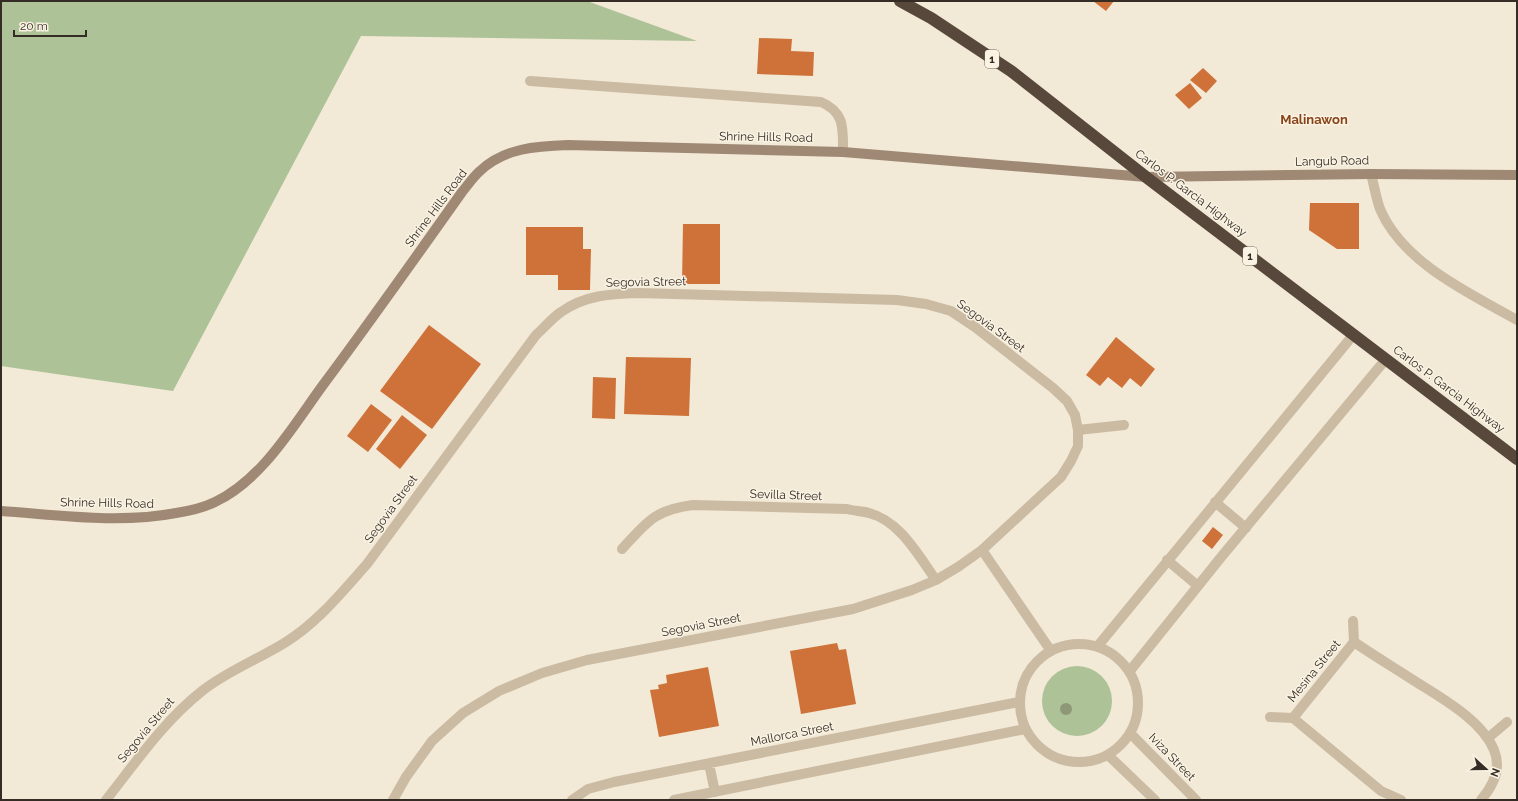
<svg xmlns="http://www.w3.org/2000/svg" width="1518" height="801" viewBox="0 0 1518 801" font-family="Raleway,sans-serif">
  <style>
    .green { fill: #adc296 }
    .building { fill: #ce7239 }
    .lines { fill: none; stroke-linecap: round; stroke-linejoin: round }
    .lane { stroke: #cbbba2; stroke-width: 10 }
    .street { stroke: #cbbba2; stroke-width: 10 }
    .secondary { stroke: #9f8974; stroke-width: 10 }
    .highway { stroke: #57483b; stroke-width: 12 }
    .tree { fill: #8f9876 }
    .labels { text-anchor: middle; dominant-baseline: central; stroke-width: 3; stroke-linejoin: round; paint-order: stroke }
    .shield { fill: #faf3e3; stroke: #70685e; stroke-width: 1 }
    .shield-label { font-size: 11px; font-weight: bold; fill: #352c25 }
    .street-label { font-size: 12px; fill: #352c25; stroke: #faf3e3 }
    .neighbourhood-label { font-size: 13px; font-weight: bold; fill: #894319; stroke: #faf3e3 }
  </style>
  <rect width="100%" height="100%" fill="#f2e9d7"/>
  <path class="green" d="M1 1H587L697 41 361 36 173 391 1 366Z
    M1042 701a35 35 0 1 1 70 0a35 35 0 1 1-70 0Z"/>
  <path class="building" d="M1093 1H1114L1106 11Z
    M759 38 792 39 791 51 814 52 813 76 757 74Z
    M1203 68 1217 81 1206 93 1190 80Z
    M1190 83 1202 98 1189 109 1175 95Z
    M1310 203H1359V249H1337L1309 230Z
    M683 224H720V284H682Z
    M526 227H583V249H591L590 290H558V275H526Z
    M429 325 481 364 432 429 380 391Z
    M1116 337 1155 369 1141 387 1130 378 1122 388 1108 377 1100 386 1086 375Z
    M626 357 691 358 689 416 624 414Z
    M593 377 616 378 615 419 592 418Z
    M371 404 392 420 368 452 347 436Z
    M402 415 427 435 400 469 376 449Z
    M1213 527 1223 535 1212 549 1202 541Z
    M837 643 839 650 846 649 856 704 801 714 790 651Z
    M708 667 719 726 659 737 650 690 659 689 658 685 667 683 666 675Z"/>
  <g class="lines">
    <path class="lane" d="M530 81 821 102C845 112 843 129 843 152
      M1371 174C1374 185 1376 198 1380 209 1403 263 1469 293 1517 320
      M1078 430 1124 425
      M1353 621 1354 642
      M1270 717 1293 718
      M1488 738 1507 722"/>
    <path class="street" d="M1215 502 1246 528
      M622 549C647 522 654 510 693 505L847 509C854 511 862 511 869 513 900 521 918 555 936 580
      M982 550 1051 651
      M1167 560 1198 586
      M1020 703a59 59 0 1 1 118 0a59 59 0 1 1-118 0Z
      M1097 647 1354 334
      M1129 672 1222 556 1386 359
      M1130 733 1196 800
      M1108 755 1155 800
      M709 764 715 792
      M106 800C136 762 164 721 202 691 227 671 259 659 286 642 318 622 342 592 367 564L536 335C544 328 552 318 561 312 585 295 610 294 638 293L897 300 926 304 951 311 975 327 1053 388 1067 401 1075 415 1078 430V446L1071 461 1061 477 982 550 958 567 936 580 912 590 853 609 587 660 542 673 499 691 463 713 432 741 406 777 393 800
      M572 800 588 789 614 782 1019 702
      M674 800 1025 729
      M1401 800 1381 791 1293 718 1354 642C1373 655 1393 667 1413 680 1440 697 1482 720 1494 750 1502 769 1493 786 1481 800"/>
    <path class="secondary" d="M1 511C59 515 119 524 176 513 189 511 203 508 215 502 262 480 293 426 323 385 370 322 416 257 462 192 468 185 473 177 480 171 504 148 537 146 568 145L843 152 1146 177 1371 174 1517 175"/>
    <path class="highway" d="M900 1 931 18 1011 71 1146 177 1517 459"/>
  </g>
  <circle class="tree" cx="1066" cy="709" r="6"/>
  <g class="labels">
    <g class="shield">
      <rect x="985" y="50" width="14" height="18" rx="3"/>
      <rect x="1243" y="247" width="14" height="18" rx="3"/>
    </g>
    <g class="shield-label">
      <text x="992" y="59">1</text>
      <text x="1250" y="256">1</text>
    </g>
    <g class="street-label">
      <text transform="translate(766 137) rotate(1)">Shrine Hills Road</text>
      <text transform="translate(1332 161) rotate(-1)">Langub Road</text>
      <text transform="translate(1191 193) rotate(37)">Carlos P. Garcia Highway</text>
      <text transform="translate(436 208) rotate(-53)">Shrine Hills Road</text>
      <text transform="translate(646 282) rotate(-1)">Segovia Street</text>
      <text transform="translate(991 326) rotate(36)">Segovia Street</text>
      <text transform="translate(1449 389) rotate(37)">Carlos P. Garcia Highway</text>
      <text transform="translate(786 495) rotate(2)">Sevilla Street</text>
      <text transform="translate(107 503) rotate(1)">Shrine Hills Road</text>
      <text transform="translate(391 509) rotate(-54)">Segovia Street</text>
      <text transform="translate(701 625) rotate(-11)">Segovia Street</text>
      <text transform="translate(1314 671) rotate(-51)">Mesina Street</text>
      <text transform="translate(146 730) rotate(-50)">Segovia Street</text>
      <text transform="translate(792 734) rotate(-11)">Mallorca Street</text>
      <text transform="translate(1172 757) rotate(46)">Iviza Street</text>
    </g>
    <g class="neighbourhood-label">
      <text x="1314" y="119">Malinawon</text>
    </g>
  </g>
  <rect width="1518" height="801" fill="none" stroke="#352c25" stroke-width="4"/>
  <g transform="translate(1486 769) rotate(111)" stroke="#faf3e3" stroke-width="3" paint-order="stroke">
  <path d="M0-3L7 15L0 10L-7 15Z" fill="#352c25"/>
  <text y="-6" font-size="11" font-weight="bold" text-anchor="middle" fill="#352c25">N</text>
  </g>
  <path d="M14 30v6h72v-6" fill="none" stroke="#352c25" stroke-width="2"/>
  <text x="20" y="30" font-size="12" fill="#352c25" stroke="#faf3e3" stroke-width="3" paint-order="stroke">20 m</text>
</svg>
